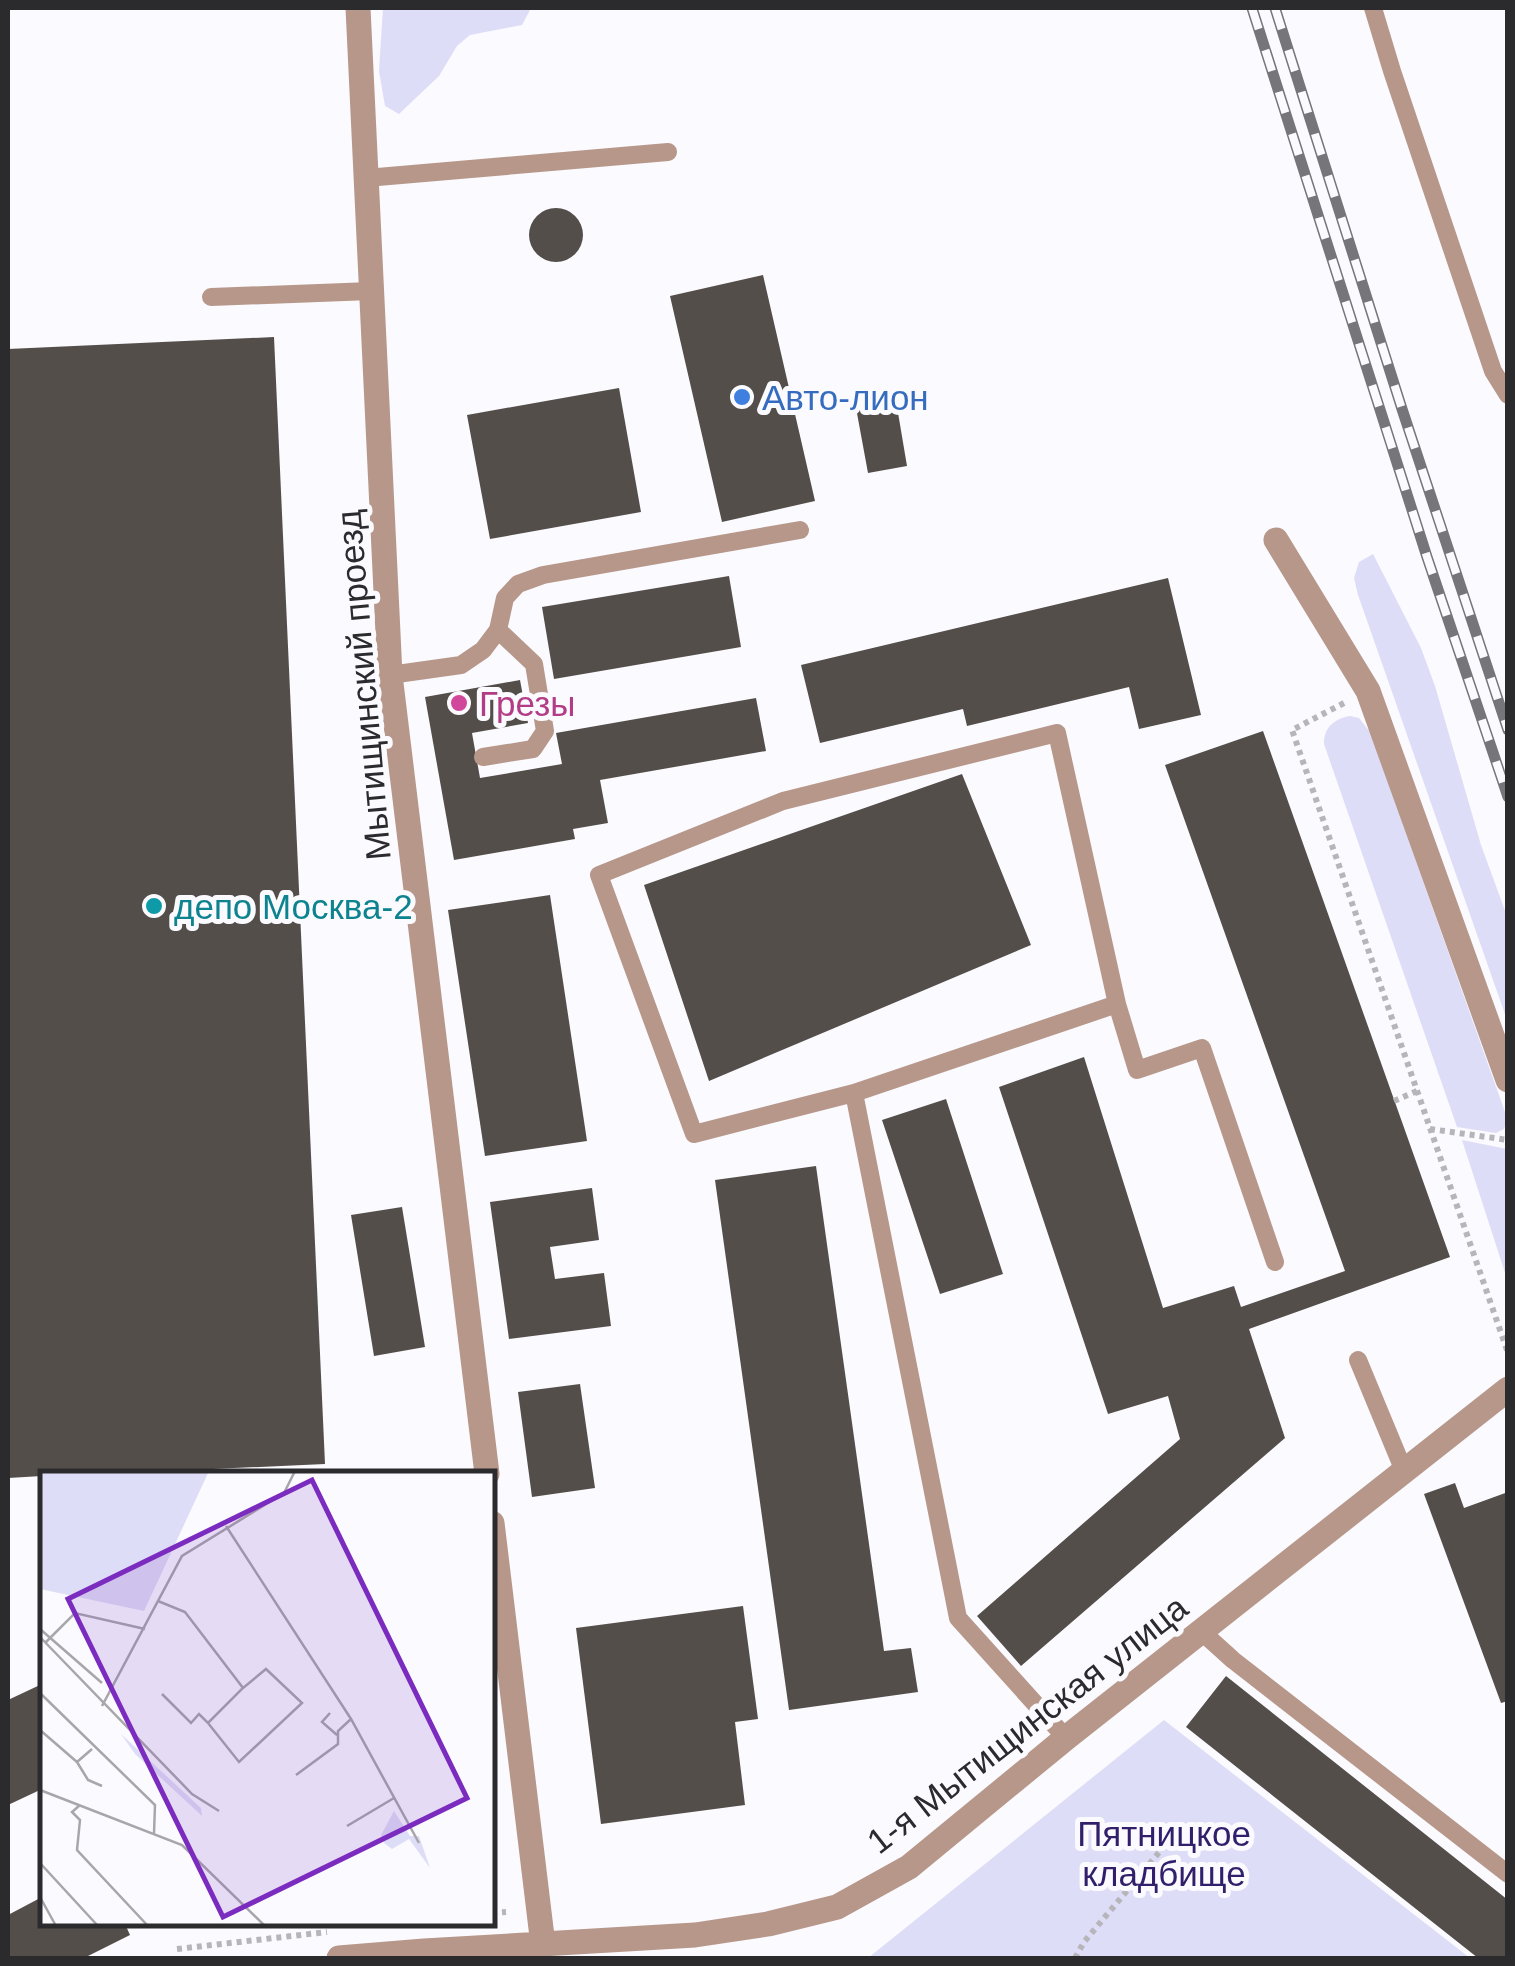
<svg xmlns="http://www.w3.org/2000/svg" width="1515" height="1966" viewBox="0 0 1515 1966" font-family="Helvetica,sans-serif">
  <style>
    .green { fill: #deddf7 }
    .building { fill: #544e4a }
    .lines { fill: none; stroke-linecap: round; stroke-linejoin: round }
    .path { stroke: #b6b6ba; stroke-width: 6; stroke-dasharray: 5 5; stroke-linecap: butt }
    .lane { stroke: #b7978a; stroke-width: 18 }
    .street { stroke: #b7978a; stroke-width: 25 }
    .rail-casing { stroke: #76767a; stroke-width: 11 }
    .rail { stroke: #fafaff; stroke-width: 8; stroke-dasharray: 22; stroke-linecap: butt }
    .shop-dot { fill: #3f7fe0; stroke: #fafaff; stroke-width: 4 }
    .hotel-dot { fill: #d1479c; stroke: #fafaff; stroke-width: 4 }
    .culture-dot { fill: #0f9aa8; stroke: #fafaff; stroke-width: 4 }
    .labels { text-anchor: middle; dominant-baseline: central; stroke-width: 10; stroke-linejoin: round; paint-order: stroke }
    .shop-label { font-size: 35px; fill: #366cbe; stroke: #fafaff; text-anchor: start }
    .street-label { font-size: 35px; fill: #2b2b2e; stroke: #fafaff }
    .hotel-label { font-size: 35px; fill: #b23c85; stroke: #fafaff; text-anchor: start }
    .culture-label { font-size: 35px; fill: #0d838f; stroke: #fafaff; text-anchor: start }
    .park-label { font-size: 35px; fill: #311f6b; stroke: #fafaff }
    .inset-road { fill: none; stroke: #a7a7ab; stroke-width: 2.5 }
    .view { fill: #7b2cbf; fill-opacity: 0.15; stroke: #7b2cbf; stroke-width: 5 }
    .inset-edge { fill: none; stroke: #2b2b2e; stroke-width: 5 }
  </style>
  <rect width="100%" height="100%" fill="#fafaff"/>
  <path class="green" d="M383 8H530V10L522 25 470 35 457 46 439 76 399 114 385 106 379 71Z
    M1373 554 1421 648 1435 686 1481 845 1507 916V1020L1358 595 1354 578 1359 562Z
    M1350 716 1359 718 1370 732 1505 1112 1507 1121 1504 1129 1496 1133 1457 1127 1324 744C1324 727 1334 719 1350 716Z
    M1462 1140 1507 1149V1279Z
    M1164 1720 1470 1958H868Z"/>
  <path class="building" d="M529 235a27 27 0 1 1 54 0a27 27 0 1 1-54 0Z
    M763 275 815 501 722 522 670 296Z
    M274 337 325 1464 104 1474H42V1476L8 1478V349Z
    M619 388 641 512 490 539 467 415Z
    M894 389 907 466 868 473 854 397Z
    M729 576 741 647 554 679 542 607Z
    M1168 578 1201 715 1139 729 1129 687 967 726 963 709 820 743 801 665Z
    M520 680 528 723 472 733 480 778 562 764 556 733 756 698 766 751 600 780 608 823 573 829 575 839 454 860 425 697Z
    M1263 731 1450 1257 1249 1329 1285 1438 1021 1666 977 1616 1180 1439 1168 1396 1108 1414 999 1087 1084 1057 1163 1308 1234 1286 1241 1307 1345 1271 1165 765Z
    M962 774 1031 945 709 1081 644 885Z
    M550 895 587 1141 485 1156 448 910Z
    M946 1099 1003 1274 940 1294 882 1120Z
    M816 1166 884 1651 911 1648 918 1692 789 1710 715 1180Z
    M592 1188 599 1240 550 1247 555 1279 604 1273 611 1326 509 1339 490 1202Z
    M402 1207 425 1347 374 1356 351 1215Z
    M580 1384 595 1488 532 1497 518 1392Z
    M1455 1483 1464 1508 1508 1492V1701L1501 1703 1424 1494Z
    M743 1606 758 1719 735 1722 745 1805 601 1824 576 1628Z
    M1226 1676 1508 1900V1958H1478L1186 1727Z
    M42 1684V1789L8 1805V1700Z
    M42 1897V1924H125L130 1935 84 1958H8V1915Z"/>
  <g class="lines">
    <path class="path" d="M1344 703 1292 730 1508 1353
      M1394 1101 1417 1091
      M1430 1129 1508 1140
      M492 1913 506 1912
      M177 1949 327 1932
      M1075 1958 1084 1942 1177 1831"/>
    <path class="lane" d="M1373 8 1392 71 1493 371 1508 395
      M366 178 668 152
      M211 297 371 291
      M390 675 461 665 483 650 498 630 505 598 518 584 543 575 800 530
      M483 757 533 749 545 731 534 664 498 630
      M854 1093 694 1134 599 875 783 801 1057 733 1117 1004
      M1358 1360 1404 1471
      M1202 1632 1233 1660 1508 1874
      M1066 1738 958 1618 854 1093 1117 1004 1137 1070 1202 1048 1275 1262"/>
    <path class="street" d="M358 8 390 675 487 1474
      M1276 540 1368 691 1508 1080
      M492 1523 543 1945
      M339 1958 424 1951 695 1935 768 1924 837 1907 909 1867 1066 1738 1508 1389"/>
    <g class="rail-casing">
      <path id="rail" d="M1252 8 1427 557 1508 797
        M1275 8 1402 409 1508 730"/>
    </g>
    <use href="#rail" class="rail"/>
  </g>
  <circle class="shop-dot" cx="742" cy="397" r="10"/>
  <circle class="hotel-dot" cx="459" cy="703" r="10"/>
  <circle class="culture-dot" cx="154" cy="906" r="10"/>
  <g class="labels">
    <g class="shop-label">
      <text x="762" y="397">Авто-лион</text>
    </g>
    <g class="street-label">
      <text transform="translate(363 685) rotate(-95)">Мытищинский проезд</text>
      <text transform="translate(1027 1724) rotate(-38)">1-я Мытищинская улица</text>
    </g>
    <g class="hotel-label">
      <text x="479" y="703">Грезы</text>
    </g>
    <g class="culture-label">
      <text x="174" y="906">депо Москва-2</text>
    </g>
    <g class="park-label">
      <text x="1164" y="1833">Пятницкое<tspan x="1164" dy="40">кладбище</tspan></text>
    </g>
  </g>
  <g transform="translate(40 1471)">
    <rect width="455" height="455" fill="#fafaff"/>
    <path d="M0 0H169L104 140 0 118ZM81 263 161 337 162 345 95 283ZM354 340 370 365H379L390 397 369 368 352 378 344 372 341 364Z" fill="#deddf7"/>
    <path class="inset-road" d="M186 55 311 248 379 372M118 130 145 141 203 217 168 252 159 243 151 252 122 223M0 158 62 212M0 166 152 323 179 340M5 172 35 142 105 158M0 222 115 334 114 363M62 235 142 85 244 22 255 0M290 242 282 251 297 264M168 252 199 291 262 232 226 198 203 217M0 259 37 291 52 278M37 291 48 309 62 315M256 304 298 273V260L311 248M0 319 142 374 225 455M40 334 32 341 40 349 37 379 108 455M307 355 354 327M0 392 58 455M0 426 16 455"/>
    <path class="view" d="M272 9 427 327 183 446 28 128Z"/>
    <rect width="455" height="455" class="inset-edge"/>
  </g>
  <rect width="1515" height="1966" fill="none" stroke="#2b2b2e" stroke-width="20"/>
</svg>
